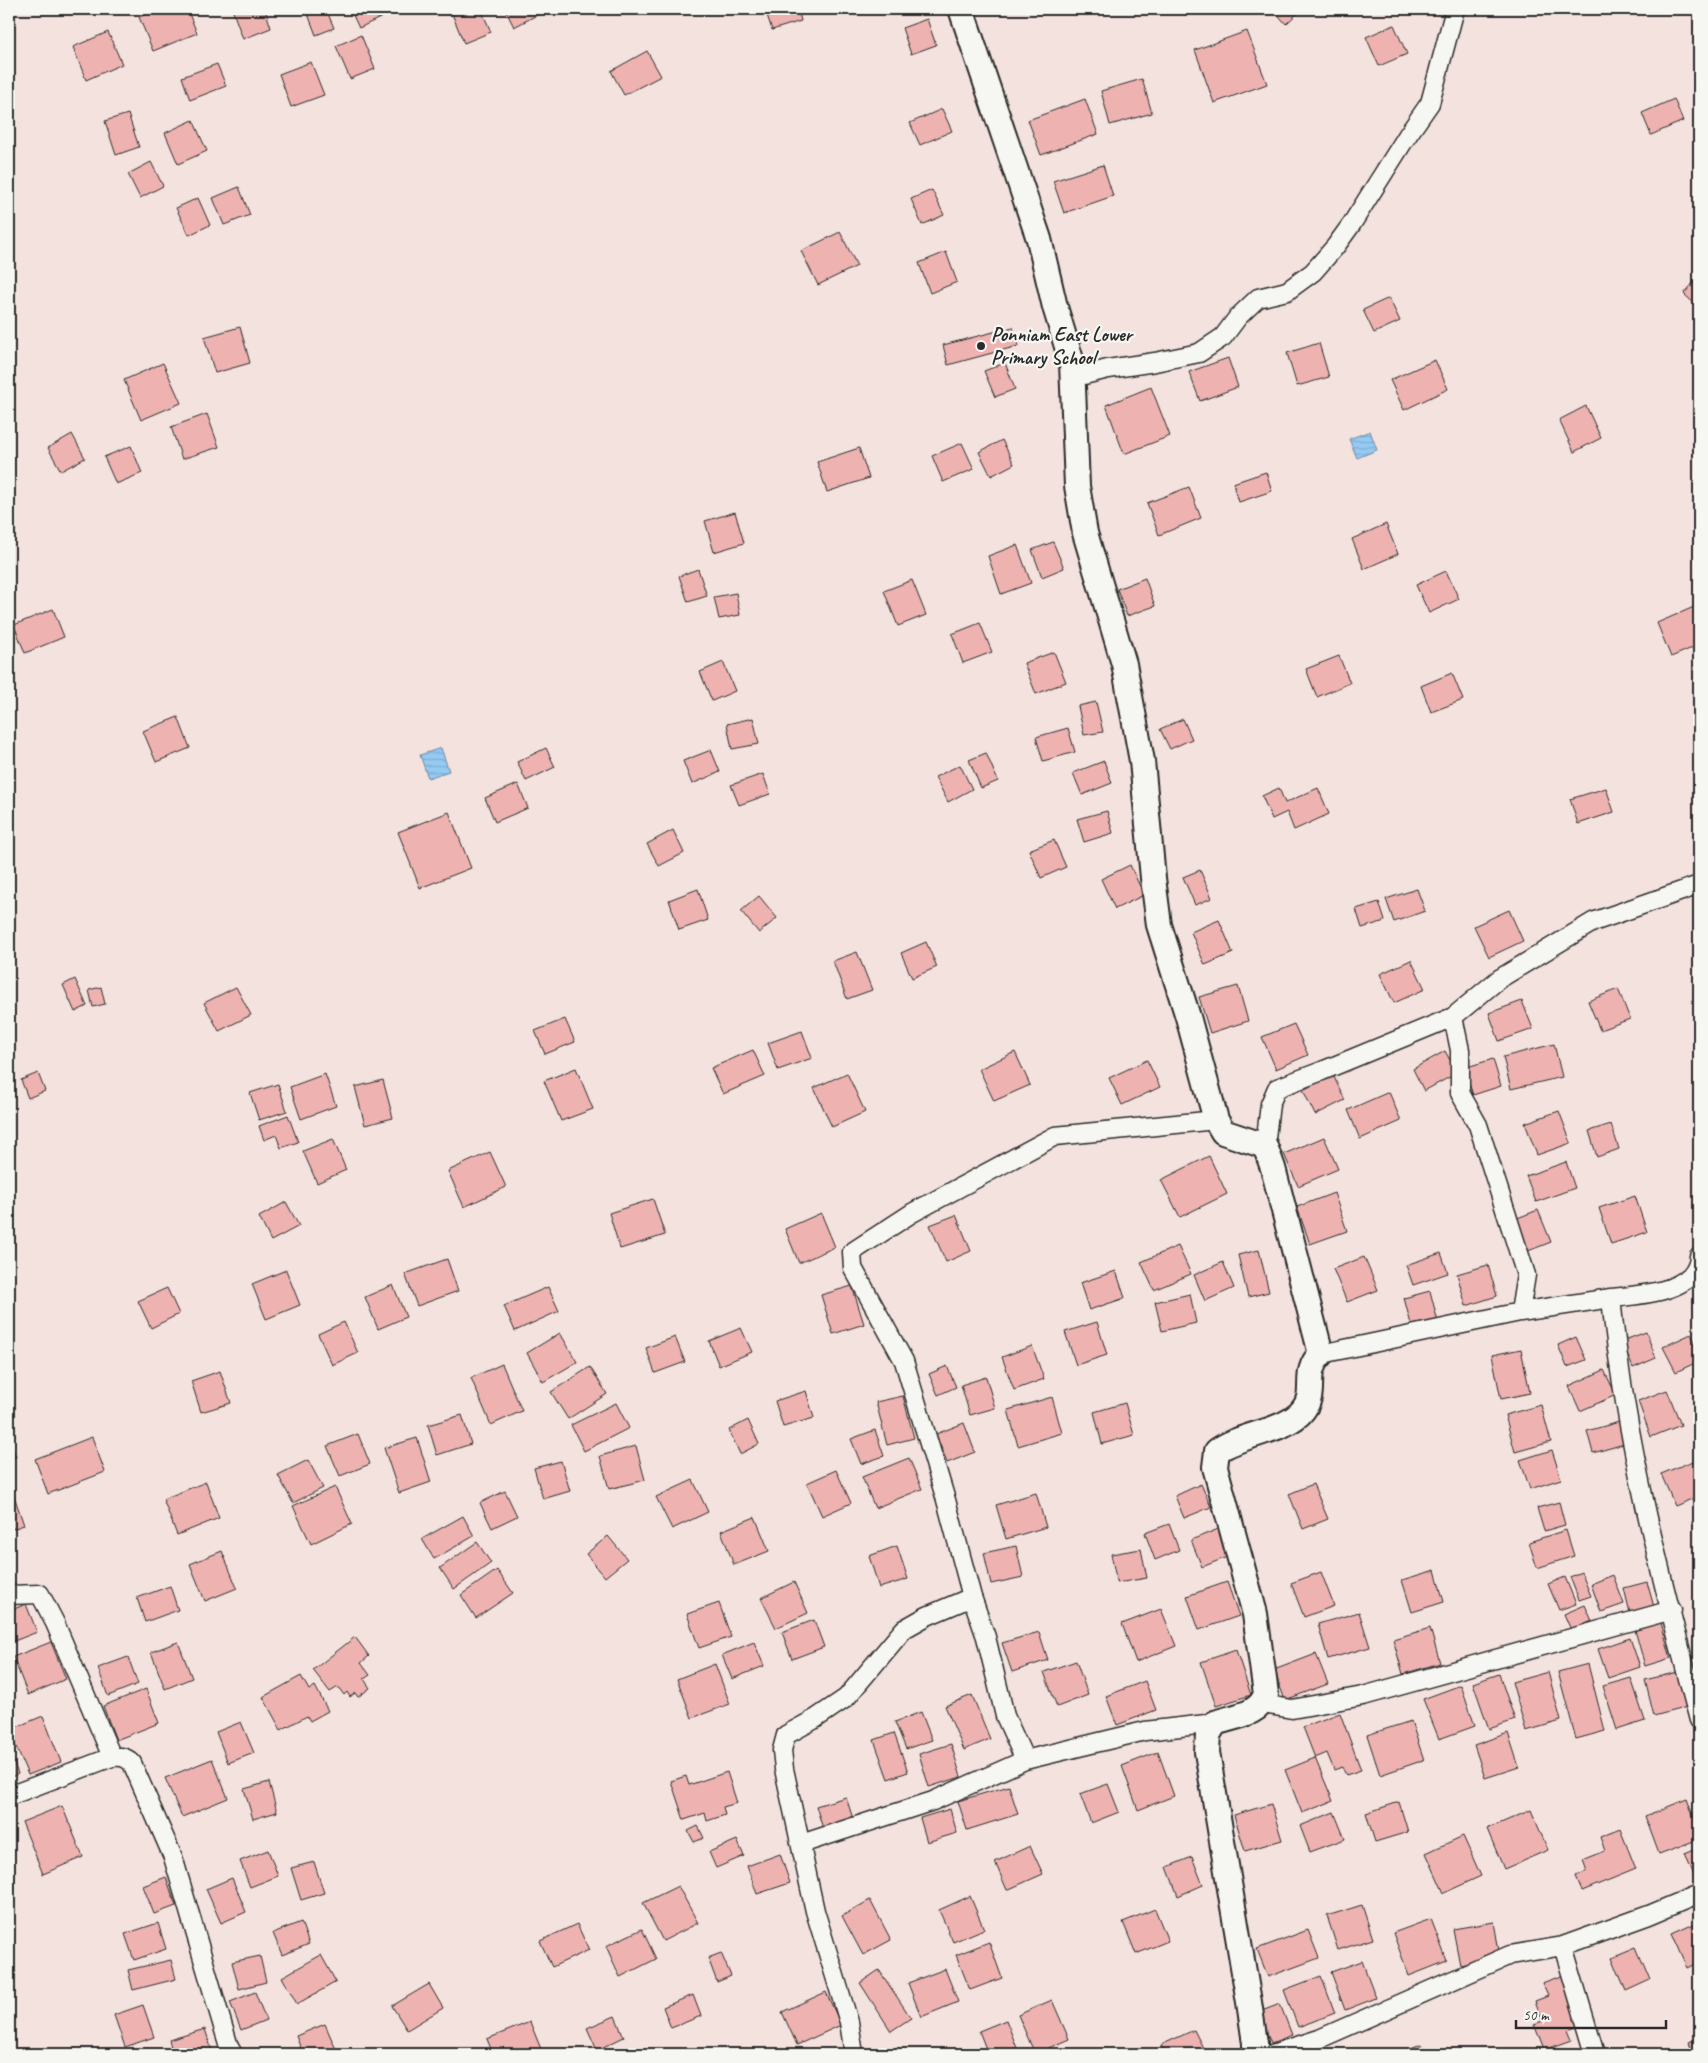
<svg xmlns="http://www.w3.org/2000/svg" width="1708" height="2063" viewBox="0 0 1708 2063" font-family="Caveat,sans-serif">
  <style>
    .water { fill: url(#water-rules); stroke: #6b8aa3 }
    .building { fill: #eeb3b1; stroke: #2b2b2b }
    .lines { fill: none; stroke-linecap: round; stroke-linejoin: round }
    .street-casing { stroke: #2b2b2b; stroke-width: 21 }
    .secondary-casing { stroke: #2b2b2b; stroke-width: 28 }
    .street { stroke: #f6f6f2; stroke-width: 18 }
    .secondary { stroke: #f6f6f2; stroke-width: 24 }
    .poi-dot { fill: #2b2b2b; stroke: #f6f6f2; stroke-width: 2 }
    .labels { text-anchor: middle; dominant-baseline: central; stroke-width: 4.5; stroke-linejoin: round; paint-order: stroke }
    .poi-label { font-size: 20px; font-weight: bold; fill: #2b2b2b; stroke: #f6f6f2; text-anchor: start }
  </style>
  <defs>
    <pattern id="water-rules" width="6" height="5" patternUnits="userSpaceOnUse" patternTransform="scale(1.25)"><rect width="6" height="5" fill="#95caf3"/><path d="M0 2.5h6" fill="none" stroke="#81aed0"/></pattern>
  </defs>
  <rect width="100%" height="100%" fill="#f4e2de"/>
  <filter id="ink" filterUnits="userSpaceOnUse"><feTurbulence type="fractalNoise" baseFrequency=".02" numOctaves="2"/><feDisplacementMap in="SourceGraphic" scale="10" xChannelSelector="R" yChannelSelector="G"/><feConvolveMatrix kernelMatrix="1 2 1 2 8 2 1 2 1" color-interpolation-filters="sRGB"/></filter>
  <g filter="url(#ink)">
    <path class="water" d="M1370 431 1377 450 1357 458 1349 439Z
      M441 748 449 771 428 778 420 755Z"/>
    <path class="building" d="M159 9H187L197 33 153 51 139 17Z
      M232 9H265L271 28 243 39Z
      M320 9H326L334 28 316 35 308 14Z
      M350 9H379L382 17 359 28Z
      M450 9H481L491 32 464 43Z
      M505 9H536L539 14 514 27Z
      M765 9H798L801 21 772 30Z
      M1273 9H1302L1286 24Z
      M927 19 936 45 911 54 902 28Z
      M1394 25 1407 54 1379 66 1366 37Z
      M1247 31 1267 84 1214 103 1195 50Z
      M108 32 122 64 86 80 73 47Z
      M361 35 375 69 350 79 336 46Z
      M647 51 661 76 624 95 611 71Z
      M311 62 324 95 291 107 279 74Z
      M217 64 226 86 190 100 182 77Z
      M1142 79 1152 113 1110 125 1101 91Z
      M1085 99 1098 134 1041 155 1028 120Z
      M1674 99 1683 121 1651 135 1642 113Z
      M942 109 952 131 920 145 910 123Z
      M128 114 139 147 116 155 105 121Z
      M193 120 207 151 178 164 165 133Z
      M151 162 163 186 140 198 128 174Z
      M1103 165 1113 196 1064 213 1053 181Z
      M239 187 250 215 224 225 213 198Z
      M932 190 944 215 922 225 911 199Z
      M198 198 210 225 189 235 176 208Z
      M840 232 857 266 818 285 801 251Z
      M946 252 957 282 930 293 919 263Z
      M1699 276V308L1684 294Z
      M1389 298 1400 321 1374 333 1363 310Z
      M240 327 250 363 215 373 204 337Z
      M1013 327 1018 346 948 365 943 345Z
      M1319 343 1329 377 1297 386 1287 353Z
      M1228 358 1238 387 1200 401 1189 372Z
      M1435 360 1448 389 1404 410 1390 380Z
      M163 363 181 403 141 420 124 380Z
      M1005 363 1015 389 995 397 984 371Z
      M1151 387 1170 436 1124 454 1106 405Z
      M1586 406 1601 438 1574 452 1559 420Z
      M207 414 219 447 182 459 171 427Z
      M72 434 85 458 61 471 48 448Z
      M1002 440 1014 464 991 476 979 452Z
      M962 443 974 469 943 482 932 456Z
      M131 446 142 473 116 484 104 457Z
      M859 448 869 478 827 492 817 462Z
      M1266 472 1272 491 1239 502 1233 483Z
      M1189 487 1201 518 1159 535 1147 503Z
      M735 512 744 543 714 552 705 521Z
      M1386 524 1398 554 1364 569 1352 539Z
      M1053 542 1064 568 1042 577 1032 550Z
      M1017 545 1031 583 1001 594 988 556Z
      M698 569 707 596 688 602 679 576Z
      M1446 571 1459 599 1429 613 1416 585Z
      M1145 578 1155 606 1127 616 1117 589Z
      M912 580 926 615 898 626 884 591Z
      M736 593 740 615 719 619 714 597Z
      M1694 607 1699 619V645L1671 657 1657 623Z
      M53 609 64 637 25 653 14 625Z
      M980 623 992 652 963 663 952 634Z
      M1054 652 1066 682 1036 694 1024 663Z
      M1339 656 1350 683 1317 697 1306 669Z
      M723 662 735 691 712 701 700 672Z
      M1452 673 1463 700 1431 712 1421 686Z
      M1096 702 1103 732 1084 735 1078 706Z
      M178 717 190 748 156 762 143 731Z
      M753 718 759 744 732 749 727 724Z
      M1183 719 1192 739 1170 749 1160 729Z
      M1068 728 1075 752 1043 761 1036 737Z
      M546 748 555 767 526 781 517 762Z
      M711 750 720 772 692 784 683 761Z
      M986 753 998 781 981 788 969 760Z
      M1104 761 1112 783 1082 795 1073 773Z
      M960 765 972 789 948 802 935 777Z
      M763 774 770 794 739 805 731 785Z
      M518 784 528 808 495 822 485 798Z
      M1279 788 1285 803 1318 788 1329 814 1294 830 1287 812 1272 819 1262 796Z
      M1606 788 1614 812 1578 824 1570 799Z
      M1107 811 1113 833 1084 842 1077 819Z
      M449 812 471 868 420 888 398 832Z
      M673 830 684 853 659 866 647 844Z
      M1054 840 1066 867 1041 878 1029 850Z
      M1130 865 1144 895 1115 909 1101 879Z
      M1200 870 1212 898 1195 905 1183 877Z
      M698 889 708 920 679 930 669 900Z
      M1417 889 1425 911 1394 922 1386 899Z
      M759 896 777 918 759 933 741 911Z
      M1379 902 1385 921 1362 928 1356 909Z
      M1509 910 1523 941 1489 957 1474 926Z
      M1219 920 1233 953 1205 965 1191 932Z
      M926 942 937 967 912 978 901 953Z
      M857 952 872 990 847 999 833 961Z
      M1411 960 1425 989 1394 1003 1380 974Z
      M75 979 87 1006 75 1012 63 985Z
      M1238 986 1248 1021 1210 1033 1199 997Z
      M101 987 105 1004 93 1007 89 990Z
      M236 987 251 1015 219 1031 204 1003Z
      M1618 989 1630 1019 1600 1030 1588 1001Z
      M1522 1001 1533 1029 1499 1041 1489 1013Z
      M565 1019 575 1042 545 1054 535 1031Z
      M1294 1024 1308 1055 1276 1069 1262 1037Z
      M802 1031 812 1058 778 1070 768 1043Z
      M1554 1044 1562 1077 1511 1089 1503 1057Z
      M753 1050 765 1076 723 1094 711 1068Z
      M1445 1051 1457 1073 1424 1091 1413 1069Z
      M1015 1052 1030 1085 994 1101 979 1069Z
      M1493 1059 1501 1086 1473 1095 1464 1068Z
      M1147 1060 1160 1087 1122 1105 1109 1078Z
      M576 1068 593 1109 561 1121 544 1081Z
      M38 1073 45 1091 28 1098 21 1080Z
      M847 1073 865 1112 832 1127 814 1088Z
      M325 1074 336 1106 301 1119 290 1087Z
      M1333 1075 1345 1100 1315 1115 1303 1090Z
      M383 1080 393 1118 365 1125 355 1087Z
      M278 1084 287 1111 259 1120 250 1093Z
      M1389 1092 1401 1121 1360 1139 1348 1110Z
      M1559 1111 1571 1143 1537 1155 1525 1123Z
      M288 1115 298 1142 281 1148 276 1135 264 1140 259 1126Z
      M1611 1124 1619 1149 1597 1157 1589 1131Z
      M1324 1137 1338 1169 1298 1186 1284 1154Z
      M333 1139 346 1170 317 1183 303 1151Z
      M490 1152 506 1187 464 1207 448 1171Z
      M1209 1156 1227 1194 1180 1217 1161 1180Z
      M1566 1162 1575 1188 1536 1202 1526 1176Z
      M1334 1193 1347 1231 1310 1244 1297 1207Z
      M1635 1196 1647 1232 1611 1244 1599 1208Z
      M653 1199 665 1235 620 1249 609 1213Z
      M286 1202 299 1226 271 1241 259 1217Z
      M1538 1210 1551 1242 1528 1251 1515 1219Z
      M821 1213 835 1247 799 1263 785 1229Z
      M956 1215 971 1251 946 1262 930 1225Z
      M1178 1246 1191 1274 1154 1290 1141 1262Z
      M1259 1250 1269 1292 1248 1297 1238 1255Z
      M1441 1253 1448 1273 1413 1285 1406 1265Z
      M1364 1257 1378 1290 1347 1302 1333 1269Z
      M447 1259 458 1291 417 1306 405 1274Z
      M1223 1262 1234 1288 1205 1301 1194 1275Z
      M1488 1265 1497 1296 1466 1306 1457 1274Z
      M286 1270 300 1305 266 1319 252 1284Z
      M1116 1271 1125 1298 1089 1310 1080 1283Z
      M393 1285 406 1317 378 1329 365 1297Z
      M852 1286 864 1324 833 1334 821 1295Z
      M548 1287 559 1311 515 1331 504 1306Z
      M167 1288 179 1314 151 1328 138 1301Z
      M1430 1291 1438 1322 1412 1328 1404 1298Z
      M1190 1294 1196 1323 1162 1331 1155 1302Z
      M344 1322 358 1353 332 1365 318 1334Z
      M1097 1322 1107 1355 1076 1365 1065 1332Z
      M741 1328 752 1352 719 1366 709 1341Z
      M1646 1332 1656 1358 1633 1368 1622 1341Z
      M560 1333 577 1362 543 1382 527 1353Z
      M1691 1334 1699 1351V1361L1676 1372 1663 1347Z
      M675 1337 685 1362 655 1373 646 1348Z
      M1576 1337 1586 1360 1567 1367 1558 1345Z
      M1032 1346 1044 1379 1014 1390 1002 1357Z
      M1521 1349 1530 1393 1501 1399 1492 1355Z
      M502 1364 522 1411 491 1425 471 1378Z
      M947 1366 956 1387 938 1395 929 1374Z
      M590 1367 607 1394 568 1419 551 1392Z
      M1604 1370 1616 1395 1580 1411 1569 1386Z
      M220 1371 231 1403 201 1412 191 1381Z
      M986 1377 995 1408 970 1415 961 1385Z
      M1667 1390 1681 1425 1651 1437 1638 1401Z
      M806 1391 814 1418 783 1427 775 1401Z
      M903 1396 914 1438 887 1445 876 1402Z
      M1052 1397 1062 1433 1018 1446 1008 1410Z
      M616 1403 629 1428 584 1451 571 1425Z
      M1125 1403 1134 1435 1102 1444 1094 1412Z
      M1541 1405 1551 1442 1515 1452 1505 1415Z
      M462 1415 471 1444 437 1455 428 1425Z
      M748 1420 759 1444 740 1454 729 1430Z
      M1619 1422 1624 1444 1593 1453 1587 1431Z
      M964 1423 975 1452 947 1463 936 1434Z
      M875 1430 884 1456 861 1464 851 1439Z
      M358 1434 370 1464 340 1476 327 1446Z
      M92 1437 105 1472 48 1494 35 1459Z
      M417 1438 431 1482 399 1493 384 1448Z
      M9 1439 16 1457 9 1460Z
      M636 1446 645 1480 609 1489 600 1456Z
      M1552 1450 1561 1479 1530 1489 1520 1460Z
      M909 1458 922 1489 875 1508 862 1477Z
      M308 1460 323 1488 293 1503 278 1475Z
      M561 1461 570 1491 543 1499 534 1468Z
      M1693 1461 1699 1477V1496L1675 1506 1661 1474Z
      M836 1470 851 1503 822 1516 807 1483Z
      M693 1480 708 1512 672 1529 656 1497Z
      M206 1482 219 1518 177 1535 163 1499Z
      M1201 1484 1211 1507 1184 1518 1175 1496Z
      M1313 1484 1328 1519 1303 1529 1289 1494Z
      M335 1487 352 1524 311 1544 293 1506Z
      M505 1491 517 1516 492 1528 480 1503Z
      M1036 1493 1046 1527 1006 1539 996 1505Z
      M14 1496 24 1525 9 1530V1498Z
      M1559 1502 1565 1525 1544 1531 1537 1508Z
      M463 1516 474 1536 434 1559 422 1539Z
      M755 1517 769 1551 734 1565 721 1531Z
      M1169 1524 1179 1550 1155 1560 1145 1533Z
      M1221 1528 1232 1555 1202 1567 1191 1540Z
      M1566 1530 1574 1556 1537 1568 1529 1542Z
      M608 1536 627 1559 605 1577 586 1554Z
      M477 1542 491 1563 454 1589 440 1568Z
      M897 1546 908 1579 879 1588 869 1556Z
      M1016 1546 1023 1577 991 1584 984 1553Z
      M1141 1549 1147 1578 1117 1583 1111 1554Z
      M222 1551 237 1588 205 1601 190 1564Z
      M497 1570 513 1593 476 1618 461 1595Z
      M1435 1570 1444 1602 1412 1612 1402 1580Z
      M1321 1572 1334 1606 1304 1617 1291 1583Z
      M1581 1572 1591 1596 1579 1600 1570 1577Z
      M1613 1575 1624 1604 1601 1612 1591 1584Z
      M1565 1577 1576 1604 1559 1610 1548 1584Z
      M794 1582 808 1613 776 1628 761 1598Z
      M1227 1582 1239 1616 1199 1630 1187 1596Z
      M1647 1582 1654 1607 1630 1613 1624 1588Z
      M170 1586 178 1610 145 1622 137 1598Z
      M719 1603 731 1637 699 1648 687 1614Z
      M26 1604 37 1632 9 1643V1611Z
      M1585 1605 1592 1621 1571 1630 1564 1614Z
      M1161 1609 1176 1646 1136 1662 1122 1624Z
      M1359 1612 1370 1647 1328 1659 1318 1624Z
      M814 1620 824 1647 792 1659 782 1632Z
      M1661 1623 1671 1658 1645 1666 1635 1630Z
      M1430 1628 1440 1663 1403 1674 1393 1639Z
      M1039 1632 1048 1660 1012 1672 1002 1643Z
      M355 1637 369 1656 361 1663 370 1675 364 1679 370 1688 358 1697 355 1693 350 1697 347 1692 344 1695 338 1687 330 1692 313 1670Z
      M1630 1638 1640 1667 1608 1678 1598 1649Z
      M51 1642 66 1679 28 1695 13 1657Z
      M178 1642 192 1678 165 1689 151 1652Z
      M754 1642 764 1666 732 1679 722 1655Z
      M1236 1650 1251 1695 1216 1706 1201 1662Z
      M1316 1654 1328 1684 1285 1700 1274 1670Z
      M128 1657 138 1684 108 1696 98 1668Z
      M1076 1661 1088 1695 1057 1707 1044 1672Z
      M715 1664 730 1704 692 1718 677 1679Z
      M1588 1664 1605 1731 1576 1739 1558 1672Z
      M1548 1672 1561 1721 1526 1731 1512 1682Z
      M1678 1672 1687 1707 1654 1716 1645 1680Z
      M1499 1674 1515 1720 1489 1729 1473 1683Z
      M301 1676 309 1690 315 1686 328 1711 310 1721 307 1716 281 1730 263 1697Z
      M1631 1678 1645 1721 1617 1730 1603 1686Z
      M1145 1681 1156 1710 1117 1725 1106 1696Z
      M1461 1685 1475 1726 1439 1739 1423 1699Z
      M146 1689 159 1723 116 1740 103 1706Z
      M972 1695 990 1739 964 1750 945 1706Z
      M921 1712 932 1740 906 1749 895 1722Z
      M1340 1713 1361 1770 1346 1775 1342 1767 1334 1770 1327 1753 1315 1758 1303 1727Z
      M43 1716 61 1762 28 1775 9 1730Z
      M1411 1721 1424 1760 1380 1775 1367 1735Z
      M241 1722 254 1753 228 1763 216 1732Z
      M894 1733 908 1772 888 1779 874 1740Z
      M1508 1733 1519 1767 1485 1778 1474 1745Z
      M951 1744 961 1777 929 1787 919 1754Z
      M9 1750 18 1774 9 1778Z
      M1158 1752 1174 1796 1138 1810 1122 1766Z
      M1315 1758 1333 1801 1302 1813 1285 1770Z
      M212 1759 228 1798 182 1817 165 1778Z
      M727 1772 737 1803 723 1807 725 1815 707 1821 705 1813 684 1820 671 1781 686 1776 689 1785Z
      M269 1782 277 1812 253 1819 244 1789Z
      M1108 1784 1119 1812 1091 1823 1080 1794Z
      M1009 1786 1018 1814 967 1830 958 1801Z
      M846 1797 854 1822 824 1832 816 1806Z
      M1687 1799 1699 1831V1839L1659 1854 1645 1816Z
      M1399 1802 1408 1832 1375 1842 1366 1813Z
      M1271 1804 1282 1840 1245 1851 1234 1815Z
      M62 1806 83 1857 43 1874 22 1822Z
      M950 1809 957 1833 927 1842 920 1818Z
      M1531 1810 1548 1850 1504 1869 1487 1829Z
      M1334 1812 1345 1839 1310 1852 1300 1826Z
      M698 1826 704 1838 694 1842 688 1831Z
      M1620 1829 1636 1869 1582 1891 1576 1876 1587 1871 1583 1860 1605 1851 1600 1837Z
      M1463 1836 1481 1876 1444 1893 1426 1853Z
      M737 1840 744 1856 716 1868 709 1852Z
      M1030 1846 1043 1874 1007 1890 995 1862Z
      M1699 1847V1882L1697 1883 1685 1853Z
      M268 1850 278 1876 250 1887 240 1861Z
      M780 1854 790 1883 757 1894 747 1866Z
      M1192 1857 1203 1885 1178 1896 1167 1867Z
      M314 1862 324 1893 301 1900 291 1868Z
      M166 1877 176 1906 154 1914 143 1886Z
      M232 1878 246 1912 221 1923 206 1889Z
      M678 1886 698 1923 663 1941 643 1903Z
      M970 1896 984 1929 953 1942 939 1910Z
      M870 1900 891 1940 863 1955 842 1916Z
      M1362 1905 1373 1939 1338 1950 1327 1916Z
      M1155 1909 1168 1941 1136 1954 1123 1922Z
      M1431 1919 1447 1961 1409 1976 1393 1933Z
      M301 1922 309 1944 282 1955 273 1933Z
      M1494 1922 1500 1957 1460 1965 1453 1929Z
      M158 1923 166 1949 134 1960 125 1934Z
      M577 1924 589 1950 552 1967 540 1941Z
      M1694 1924 1699 1935V1962L1687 1968 1672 1934Z
      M642 1929 656 1959 620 1977 606 1946Z
      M1308 1930 1319 1958 1268 1977 1257 1949Z
      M989 1942 1002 1978 970 1990 956 1955Z
      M1636 1947 1650 1980 1626 1991 1612 1957Z
      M721 1953 731 1976 717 1982 708 1958Z
      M321 1955 336 1982 297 2004 282 1977Z
      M260 1956 266 1982 239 1989 232 1962Z
      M171 1960 176 1979 133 1990 128 1970Z
      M1362 1961 1376 1998 1345 2010 1331 1972Z
      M945 1969 958 2002 921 2017 908 1983Z
      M879 1970 911 2018 891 2031 860 1983Z
      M1564 1975 1582 2025 1568 2030 1572 2040 1544 2050 1534 2024 1543 2021 1535 2001 1548 1996 1542 1983Z
      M1321 1976 1335 2013 1298 2027 1284 1990Z
      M429 1984 443 2008 407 2030 392 2006Z
      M255 1992 266 2020 241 2030 230 2002Z
      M826 1992 841 2025 797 2045 782 2012Z
      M693 1995 701 2016 671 2028 663 2007Z
      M1052 2000 1069 2039 1035 2054 1018 2015Z
      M1280 2004 1292 2035 1271 2043 1259 2012Z
      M143 2005 154 2037 125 2047 114 2015Z
      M615 2016 624 2037 597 2050 587 2028Z
      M1006 2020 1017 2048 1003 2054H988L979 2031Z
      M530 2022 543 2054H493L487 2039Z
      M325 2024 338 2054H303L296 2036Z
      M205 2029 213 2054H173L169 2040Z
      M1194 2030 1205 2052 1200 2054H1165L1161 2045Z
      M1699 2038V2054H1694L1689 2042Z
      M1422 2044 1426 2054H1391Z
      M1659 2049 1661 2054H1644Z"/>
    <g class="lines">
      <g class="street-casing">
        <path id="street" d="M1072 378 1108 369 1155 362 1199 353 1223 337 1238 317 1258 298 1287 291 1313 272 1335 247 1351 225 1407 136 1430 103 1455 9
          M1265 1146 1270 1104 1277 1088 1322 1071 1453 1017 1499 979 1593 922 1699 885
          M1611 1298C1638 1295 1697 1293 1699 1256
          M1520 1312 1611 1298C1625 1441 1662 1582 1699 1720
          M1321 1354 1520 1312 1526 1275 1478 1125 1460 1093V1050L1453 1017
          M9 1595 40 1594 55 1623 112 1757C121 1756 126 1757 132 1763L173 1857 229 2047 233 2054
          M972 1597 986 1637 1005 1716 1025 1760
          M1263 1704 1292 1709 1363 1696 1672 1610
          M9 1796 112 1757
          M801 1844 933 1801 1025 1760 1145 1731 1215 1723
          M1563 1946 1595 2054
          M854 2054 849 2022 815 1911 784 1769 782 1750 786 1735 815 1719 846 1698 904 1629 927 1616 972 1597 946 1500 904 1361 853 1268 852 1252 912 1213 1055 1136 1216 1120
          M1272 2054 1319 2039 1510 1955 1563 1946 1649 1915 1699 1894"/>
      </g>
      <g class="secondary-casing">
        <path id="secondary" d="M961 9 1039 239 1055 307 1072 363 1077 486 1085 533 1124 664 1142 761 1153 878 1159 925 1188 1017 1216 1120 1223 1132 1265 1146 1273 1168 1321 1354C1301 1373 1318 1391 1303 1410 1286 1432 1242 1433 1217 1451L1215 1467 1255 1614 1266 1694C1259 1716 1234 1716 1215 1723L1208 1735 1207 1752 1249 2002 1255 2043V2054"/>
      </g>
      <use href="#street" class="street"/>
      <use href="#secondary" class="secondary"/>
    </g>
  </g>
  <circle class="poi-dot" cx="981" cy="346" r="5"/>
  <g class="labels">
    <g class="poi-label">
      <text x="991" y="334">Ponniam East Lower<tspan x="991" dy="23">Primary School</tspan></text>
    </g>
  </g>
  <rect width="1708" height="2063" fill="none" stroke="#f6f6f2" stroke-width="30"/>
  <rect x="15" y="15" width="1678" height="2033" fill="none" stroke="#2b2b2b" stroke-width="2" filter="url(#ink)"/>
  <path d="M1516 2020v8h150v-8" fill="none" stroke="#2b2b2b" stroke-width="2.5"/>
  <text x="1523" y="2020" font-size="15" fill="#2b2b2b" stroke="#f6f6f2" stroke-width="4" paint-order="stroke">50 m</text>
</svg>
